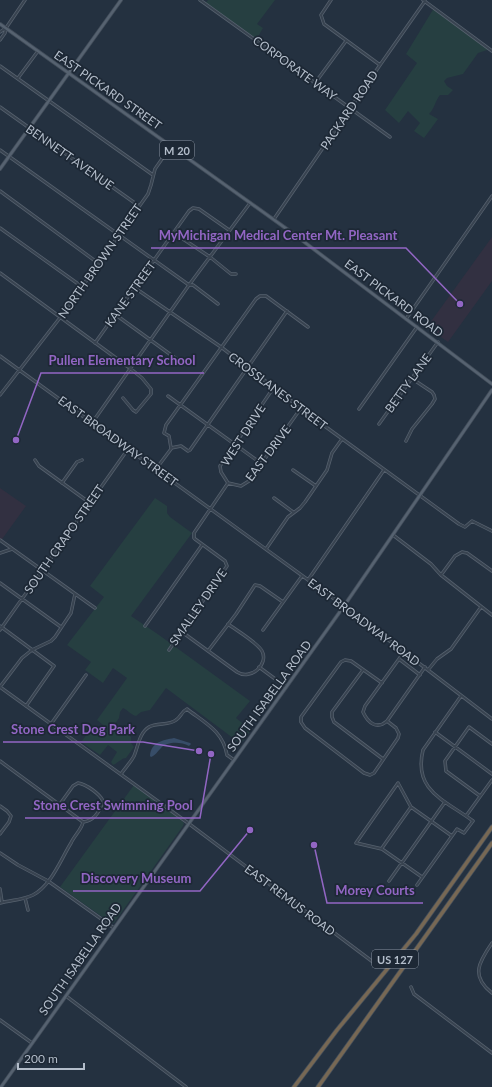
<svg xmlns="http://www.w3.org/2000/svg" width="492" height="1087" viewBox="0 0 492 1087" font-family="Lato,sans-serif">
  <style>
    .medical { fill: #323041 }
    .green { fill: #263f41 }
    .water { fill: #374d68 }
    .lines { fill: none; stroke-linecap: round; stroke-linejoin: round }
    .minor-casing { stroke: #56616e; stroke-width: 3.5 }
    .major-casing { stroke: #414c59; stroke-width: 4 }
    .highway-casing { stroke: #434e5b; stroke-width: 5 }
    .minor { stroke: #384350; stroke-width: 2 }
    .major { stroke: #566270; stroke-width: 2.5 }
    .highway { stroke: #776854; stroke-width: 3.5 }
    .labels { text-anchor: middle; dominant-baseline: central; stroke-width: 3.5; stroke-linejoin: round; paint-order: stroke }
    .shield { fill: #1d2835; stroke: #87919e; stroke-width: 1 }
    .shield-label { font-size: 11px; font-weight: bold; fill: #b4becb }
    .street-label { font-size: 12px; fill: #b4becb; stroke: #1d2835 }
    .leader { fill: none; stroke: #9266c4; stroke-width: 1.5 }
    .callout-dot { fill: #9266c4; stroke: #1d2835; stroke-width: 1.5 }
    .callout-label { font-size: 13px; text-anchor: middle; font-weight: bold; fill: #9266c4; stroke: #1d2835; stroke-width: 3.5; stroke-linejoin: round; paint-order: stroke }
  </style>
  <rect width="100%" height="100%" fill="#243140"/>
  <path class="medical" d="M492 237V281L448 342 427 327Z
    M0 488 26 506 0 542Z"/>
  <path class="green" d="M208 0H275L257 24 263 28 256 40 205 4Z
    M434 8 490 49 478 53 463 74 447 78 444 81 447 86 453 90 448 95H440C435 101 435 108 429 114L438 119 424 138 414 131 420 123 408 111 399 123 385 110 417 63 406 54Z
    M155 498 167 506V513L170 517 192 533 131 616 159 635 250 701 236 718 251 730 241 744 166 688 150 710 141 712 136 716C131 715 128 710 123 708L120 712 119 718 115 724 131 737V743L134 747 126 758C122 758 118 763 113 765L111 762 117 752 108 745 100 755 81 742 91 729 102 737 108 729 97 720 127 678 113 668 103 683 85 670 91 662 67 645 104 597 90 586Z
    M134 785 182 821 184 823 183 826 114 923H111L60 887Z"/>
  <path class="water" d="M174 738 190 743 191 744 189 746C181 742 168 741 161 748 157 752 156 755 151 757L150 756C151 742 163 740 174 738Z"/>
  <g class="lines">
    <g class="minor-casing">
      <path id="minor" d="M200 0 390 137
        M331 0 321 15 324 24 380 65
        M423 0 492 51
        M0 32 6 28 25 0
        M0 40 5 33 6 28
        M0 66 153 175
        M18 78 38 51
        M315 83 346 41
        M0 107 139 206
        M0 150 189 285H193L218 304
        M0 191 98 263
        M274 219 380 65 425 1
        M0 228 81 286
        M174 233 210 257 231 274H236
        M0 273 131 369 142 378 151 389V394L136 412 133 410 123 398
        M135 288 221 347 315 419 459 524 465 527 472 521 492 531
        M116 315 178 360
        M406 319 492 196
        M95 343 189 211 193 208 199 209 229 230
        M0 356 344 606 492 719
        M0 395 59 319 148 194 151 185 155 169 171 146
        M168 396 262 464
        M359 409 417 327
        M92 423 189 285 250 203
        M379 424 438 342
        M406 441 412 429 432 404 435 399 434 395 432 392 411 378
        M171 448 169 436 164 433 166 425 256 299 260 296H266L308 327
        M171 448 181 446 188 451 190 450 287 311
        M35 460 39 466 90 503
        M156 469 171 449
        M293 470 316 486
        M62 483 77 462 82 460
        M228 483 221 472 220 466 274 387
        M228 483 241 486 249 481 301 408
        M274 498 293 512
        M393 535 431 564 441 575 492 615
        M0 540 95 608
        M266 549 288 517 300 508 305 502 327 470 332 453 342 439
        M0 553 12 549
        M441 575 455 556 462 552 467 553 492 571
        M308 580 384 470
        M0 583 61 627
        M0 626 54 666 26 706
        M145 626 202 545
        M0 630 128 449
        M263 630 302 576
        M182 632 237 672C251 681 269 664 262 651 258 643 236 630 228 624
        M169 650 227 566 225 561 195 539 194 538V533L228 483
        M208 651 236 614 255 585 260 586 283 602
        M404 652 365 706 363 712C368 723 377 730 387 721L425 667
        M399 659 420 675
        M259 667 286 687
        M363 670 332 712V717L334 722 383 759
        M428 670 437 659 451 649 481 607
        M382 683 351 661 345 660 341 662 301 717V722L305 728 364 773 370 775 374 773 398 738 399 734 396 728 387 721
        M0 687 188 823 373 962
        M0 687 22 658 32 650 51 641 55 637 71 613 75 594
        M51 724 86 675
        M435 732 492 774
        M0 761 83 822
        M121 774C125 768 131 762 134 756 138 747 139 733 149 727 157 722 169 726 176 720 181 717 181 712 187 709 205 723 223 731 227 755L234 760
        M480 796 450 774 446 771 445 761 469 727 492 744
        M60 804 73 786 78 783C86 784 100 794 103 801 100 811 94 821 83 822
        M0 806 7 811 11 816 9 822 0 834
        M466 816 492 780
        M382 848 411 807
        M0 853 18 865 48 881 114 928
        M422 877 382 849 356 843 398 783 411 807 452 836
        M389 881 445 802
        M417 885 457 829 464 833 473 821C445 800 413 791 423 750L461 696
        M0 889 2 902
        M25 898 28 910
        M0 903C11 900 23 900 33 895 51 886 61 859 71 843 74 836 82 829 83 822
        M492 943C479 962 470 976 492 993
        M411 987 414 994 492 1053
        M66 996 186 1087
        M0 1020 32 1043"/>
    </g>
    <g class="major-casing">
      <path id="major" d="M0 24 291 232 492 384
        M0 169 121 0
        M1 1087 344 606 492 390"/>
    </g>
    <g class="highway-casing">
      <path id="highway" d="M294 1087 337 1030 416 934 492 827
        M318 1087 492 843"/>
    </g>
    <use href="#minor" class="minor"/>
    <use href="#major" class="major"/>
    <use href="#highway" class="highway"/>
  </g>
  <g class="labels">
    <g class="shield">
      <rect x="160" y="141" width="34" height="18" rx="3"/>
      <rect x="372" y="950" width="46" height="18" rx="3"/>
    </g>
    <g class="shield-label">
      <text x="177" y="150">M 20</text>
      <text x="395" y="959">US 127</text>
    </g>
    <g class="street-label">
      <text transform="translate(295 68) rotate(36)">CORPORATE WAY</text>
      <text transform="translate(108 90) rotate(35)">EAST PICKARD STREET</text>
      <text transform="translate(349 110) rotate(-56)">PACKARD ROAD</text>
      <text transform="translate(70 157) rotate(35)">BENNETT AVENUE</text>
      <text transform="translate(100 261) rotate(-55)">NORTH BROWN STREET</text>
      <text transform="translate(130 294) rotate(-54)">KANE STREET</text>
      <text transform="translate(394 298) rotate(37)">EAST PICKARD ROAD</text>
      <text transform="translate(408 383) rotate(-54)">BETTY LANE</text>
      <text transform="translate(278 391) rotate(37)">CROSSLANES STREET</text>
      <text transform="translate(243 435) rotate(-57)">WEST DRIVE</text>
      <text transform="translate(118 441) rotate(36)">EAST BROADWAY STREET</text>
      <text transform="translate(268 453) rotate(-53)">EAST DRIVE</text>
      <text transform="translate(64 539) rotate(-55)">SOUTH CRAPO STREET</text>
      <text transform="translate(198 607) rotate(-55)">SMALLEY DRIVE</text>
      <text transform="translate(364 622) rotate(37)">EAST BROADWAY ROAD</text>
      <text transform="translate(269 696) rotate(-54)">SOUTH ISABELLA ROAD</text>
      <text transform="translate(290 900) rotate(37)">EAST REMUS ROAD</text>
      <text transform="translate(80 959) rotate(-55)">SOUTH ISABELLA ROAD</text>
    </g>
  </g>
  <path class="leader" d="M460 304L406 248H151M16 440L41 373H204M199 751L143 742H3M211 754L200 818H25M250 830L200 891H73M314 845L327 903H423"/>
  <g class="callout-dot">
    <circle cx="460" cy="304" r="4"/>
    <circle cx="16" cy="440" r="4"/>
    <circle cx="199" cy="751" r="4"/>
    <circle cx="211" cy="754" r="4"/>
    <circle cx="250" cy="830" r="4"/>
    <circle cx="314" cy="845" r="4"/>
  </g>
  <g class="callout-label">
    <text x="278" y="240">MyMichigan Medical Center Mt. Pleasant</text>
    <text x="122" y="365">Pullen Elementary School</text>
    <text x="73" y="734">Stone Crest Dog Park</text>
    <text x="113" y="810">Stone Crest Swimming Pool</text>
    <text x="136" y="883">Discovery Museum</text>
    <text x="375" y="895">Morey Courts</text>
  </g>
  <path d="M18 1063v6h66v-6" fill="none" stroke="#b4becb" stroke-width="2"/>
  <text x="24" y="1063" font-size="12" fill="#b4becb" stroke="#1d2835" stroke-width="3" paint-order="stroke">200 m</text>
</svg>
